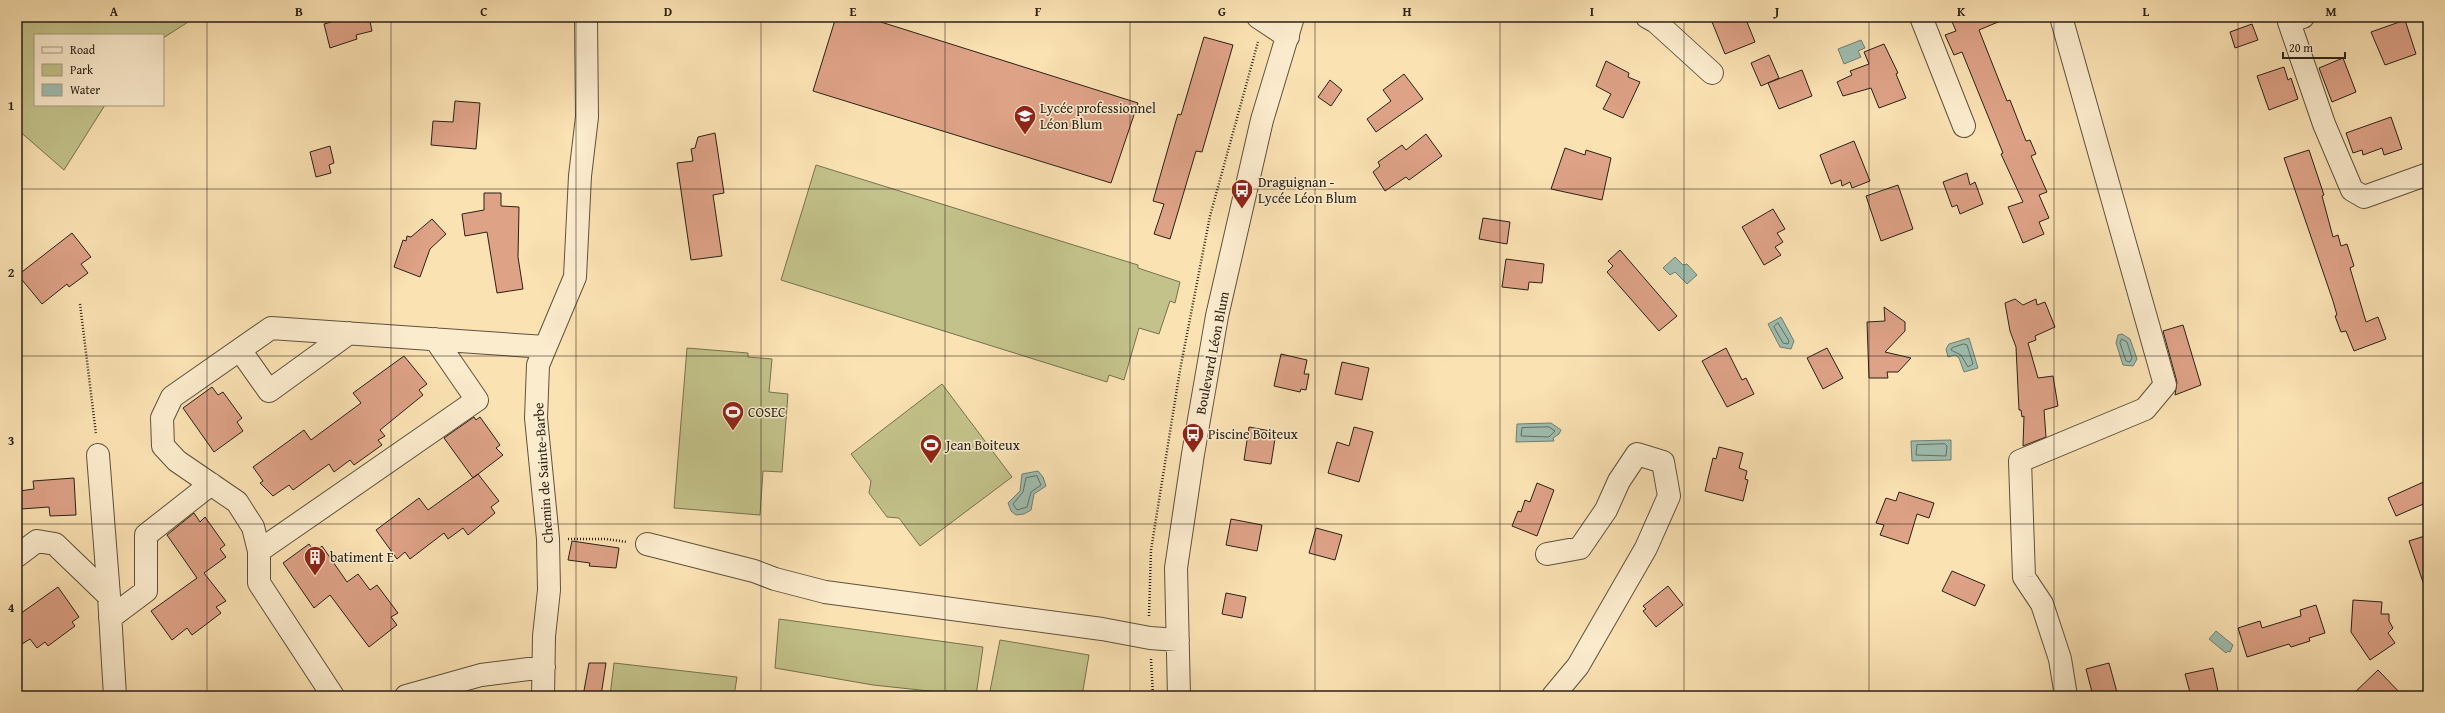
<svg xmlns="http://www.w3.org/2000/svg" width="2445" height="713" viewBox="0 0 2445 713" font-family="'Gentium Book Plus',serif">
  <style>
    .green { fill: #c3c28a; stroke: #767250 }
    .water { fill: #9fbdaf; stroke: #707f72 }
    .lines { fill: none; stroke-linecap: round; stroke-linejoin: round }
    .shore { stroke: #646f62; stroke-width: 1 }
    .building { fill: #dea287; stroke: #292116 }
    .minor-casing { stroke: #5e513d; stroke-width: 24 }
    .path { stroke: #292116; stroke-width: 2.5; stroke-dasharray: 1 2; stroke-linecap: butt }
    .minor { stroke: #fcecce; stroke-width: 22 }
    .grid { fill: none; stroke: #292116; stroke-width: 1; stroke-opacity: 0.55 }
    .labels { text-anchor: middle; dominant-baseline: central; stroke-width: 3; stroke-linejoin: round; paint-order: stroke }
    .poi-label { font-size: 14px; fill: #292116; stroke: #fcecce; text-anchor: start }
    .street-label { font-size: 14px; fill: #292116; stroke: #fcecce }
    .neatline { fill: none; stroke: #292116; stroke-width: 1.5 }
    .grid-label { font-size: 13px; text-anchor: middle; font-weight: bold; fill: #292116 }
  </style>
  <rect width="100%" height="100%" fill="#fbe2b3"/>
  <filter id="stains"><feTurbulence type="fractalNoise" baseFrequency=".005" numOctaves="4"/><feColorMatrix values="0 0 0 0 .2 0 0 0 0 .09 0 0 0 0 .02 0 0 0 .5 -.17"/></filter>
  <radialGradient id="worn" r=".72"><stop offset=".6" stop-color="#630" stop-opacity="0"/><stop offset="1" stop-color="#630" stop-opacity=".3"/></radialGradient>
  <path class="green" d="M17 17H196L163 38V35H35V105H105L64 170 17 129Z
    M816 165 1138 265V268L1180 282 1175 303 1170 301 1159 334 1139 328 1124 380 1109 375 1107 382 781 280Z
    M687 348 748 353V357L772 359 769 392 788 394 782 472 763 471 760 515 674 508Z
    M942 384 1012 477 920 546 899 518 887 517 869 493 871 481 851 454Z
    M779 619 983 647 976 696 873 685 775 668Z
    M1000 640 1089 655 1082 696H989Z
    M614 663 737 677 734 696H610Z"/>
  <path class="water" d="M1861 40 1865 48 1858 51 1861 57 1844 64 1838 49Z
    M1675 257 1683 265 1687 264 1697 275 1687 284 1675 272 1670 275 1663 268Z
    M1781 317 1794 341 1791 349 1780 347 1768 324Z
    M2122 334 2130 339 2137 359 2133 366 2123 365 2116 343 2118 335Z
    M1969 338 1978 368 1964 372 1959 358 1955 355 1948 357 1946 349 1949 344Z
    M1551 423 1561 430 1559 434 1553 438 1554 441 1516 442 1517 424Z
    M1951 440V460L1912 461 1911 441Z
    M1038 471 1043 477 1046 486 1034 494 1031 510 1024 514 1016 515 1011 511 1008 503 1020 491 1022 474Z
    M2216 631 2233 645 2230 652 2228 651 2226 653 2209 639Z"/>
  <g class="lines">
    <path class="shore" d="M1778 323 1789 341 1788 344 1783 343 1774 327Z
      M2122 339 2127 342 2132 358 2130 362 2126 361 2120 343Z
      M1964 344 1967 345 1973 364 1968 367 1961 355 1951 350 1952 348Z
      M1549 427 1555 431 1549 437 1521 436 1522 428Z
      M1945 444 1947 446 1946 456 1916 455 1917 445Z
      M1037 476 1041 485 1031 492 1027 507 1017 510 1013 504 1023 492 1026 478Z"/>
  </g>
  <path class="building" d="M330 17H369L372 31 356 35 357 39 330 48 324 24 331 22Z
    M836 17H865L1138 103 1111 183 813 91Z
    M1710 17H1745L1755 42 1725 54Z
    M1950 17H2010L1979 30 2007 101 2010 100 2026 141 2030 140 2036 154 2031 156 2047 192 2039 195 2049 218 2039 222 2044 234 2023 243 2008 207 2023 202 2001 154 2003 153 1962 52 1954 55 1945 35 1956 31Z
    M2405 20 2416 54 2385 65 2371 32Z
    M2252 24 2258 40 2235 48 2230 32Z
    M1204 37 1233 45 1202 152 1196 151 1170 239 1154 234 1164 204 1153 201 1175 124 1178 114 1181 115Z
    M1884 44 1898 73 1896 74 1906 98 1879 108 1871 88 1843 96 1837 82 1852 75 1850 71 1869 64 1864 52Z
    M1769 55 1779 78 1761 86 1751 63Z
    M2343 58 2356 92 2332 102 2319 68Z
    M1606 61 1629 73 1628 77 1640 82 1623 118 1603 109 1611 94 1596 86Z
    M2284 67 2288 80 2291 78 2298 99 2269 110 2257 76Z
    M1802 70 1812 96 1779 109 1768 83Z
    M1404 74 1423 99 1376 132 1367 119 1391 101 1383 90Z
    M1330 80 1342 90 1331 106 1318 97Z
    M455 101 480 103 476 149 431 145 433 121 453 122Z
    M2391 117 2402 149 2384 155 2382 148 2363 155 2362 150 2353 153 2346 133Z
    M715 133 724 193 713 195 722 256 691 260 677 163 693 161 691 149 695 148 698 137Z
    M1426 134 1442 156 1409 180 1406 177 1385 191 1373 172 1380 166 1378 162 1402 145 1406 150Z
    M1854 141 1870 181 1852 188 1850 182 1842 186 1841 180 1831 184 1820 155Z
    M330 146 334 163 329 165 331 173 316 177 310 152Z
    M1565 148 1585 155 1586 150 1611 158 1602 200 1551 189Z
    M2309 150 2324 195 2322 196 2333 237 2338 235 2341 246 2347 244 2354 266 2350 268 2366 322 2378 317 2386 339 2354 351 2346 331 2341 332 2335 316 2337 315 2333 301 2284 158Z
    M1967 173 1970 185 1975 182 1983 204 1960 214 1957 205 1952 207 1943 182Z
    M1898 185 1913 229 1881 241 1866 196Z
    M484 193H501V206L519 207 518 257 523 289 497 293 487 232 465 236 462 214 484 210Z
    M1773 209 1785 229 1777 233 1783 242 1775 247 1781 255 1764 265 1742 227Z
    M1483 218 1510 222 1507 244 1479 239Z
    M432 219 446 234 430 249 420 277 394 267 403 240 406 241 407 236 411 237Z
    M72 233 91 257 81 264 88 273 69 287 67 284 42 304 18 275Z
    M1620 250 1677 316 1659 331 1607 272 1613 266 1608 261Z
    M1506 259 1544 264 1542 283 1529 282 1528 290 1502 287Z
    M2015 299 2023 305 2036 299 2037 305 2045 302 2055 327 2035 336 2036 340 2028 343 2038 378 2053 376 2058 406 2044 410 2046 437 2023 446 2024 416 2022 417 2021 410H2019L2016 347 2010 331 2005 303Z
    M1884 307 1905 322V331L1885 352 1911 358 1898 372H1887L1888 378H1869L1867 322 1885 321Z
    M2183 325 2201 385 2175 395 2177 382 2163 331Z
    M1726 348 1742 380 1746 378 1754 394 1727 407 1702 361Z
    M1827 348 1843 378 1823 389 1807 358Z
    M1281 354 1307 360 1304 374H1309L1306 390 1301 389 1300 392 1274 386Z
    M404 356 427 384 419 390 423 395 380 430 385 436 378 440 382 445 354 465 350 460 334 472 329 464 293 490 289 485 273 496 260 483 263 481 253 467 304 430 311 440 361 403 353 393Z
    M1342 362 1369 368 1362 400 1335 394Z
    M212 387 218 395 223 392 242 418 237 422 243 431 214 452 183 408Z
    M474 417 476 420 480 417 500 445 496 448 503 455 473 478 444 438Z
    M1249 427 1276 432 1271 464 1244 460Z
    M1354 427 1373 432 1359 482 1328 473 1337 442 1349 446Z
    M1719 447 1743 453 1739 468 1747 471 1745 479 1748 480 1743 501 1705 491 1713 458 1716 459Z
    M478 474 499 501 491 507 495 513 468 535 463 528 448 539 444 533 410 559 405 552 397 559 376 530 419 498 428 510Z
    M74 478 76 515 50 516 49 507 21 509 19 491 34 489 33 481Z
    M2428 480V502L2396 516 2388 498Z
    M1537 483 1554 490 1537 536 1512 526 1518 511 1521 512 1525 500 1530 502Z
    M1899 492 1934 503 1929 518 1917 514 1908 544 1880 535 1884 525 1876 523 1886 498 1896 501Z
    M194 513 200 522 205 517 225 545 220 549 226 557 204 573 226 601 216 607 221 613 192 635 187 628 172 640 151 611 197 578 167 535Z
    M1231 519 1262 525 1257 551 1226 545Z
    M1316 528 1342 535 1335 560 1309 553Z
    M2428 535V588H2425L2409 541Z
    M572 541 619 548 616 568 589 566 590 563 568 560Z
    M309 544 315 552 322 546 347 582 358 574 370 590 377 585 398 613 391 617 397 625 369 647 330 595 314 608 283 563Z
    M1952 571 1985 585 1975 606 1942 591Z
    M1668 586 1683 605 1656 627 1643 611 1646 609 1643 606Z
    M58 587 79 617 72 622 75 626 48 646 45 642 37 648 30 639 17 647V616Z
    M1226 593 1246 597 1242 618 1222 614Z
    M2353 600 2382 602 2381 614H2389V621L2393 628 2388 633 2395 643 2370 660 2351 632Z
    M2316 605 2325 633 2309 638 2310 641 2291 647 2289 644 2247 657 2238 628 2260 621 2262 628 2301 616 2300 610Z
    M589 663H606L601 696H583Z
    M2109 663 2118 696H2093L2086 669Z
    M2213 668 2219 696H2191L2185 674Z
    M2378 670 2403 696H2351Z"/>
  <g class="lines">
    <g class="minor-casing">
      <path id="minor" d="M1258 17 1288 37
        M1647 17 1656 22 1712 73
        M1921 17 1964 126
        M2061 17 2165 385 2145 409 2020 461 2024 577 2042 604 2060 659 2066 696
        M2303 17 2289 22 2324 124 2352 190 2364 197 2428 174
        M240 350 269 391 349 333
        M98 455 109 596
        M647 544 754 571 775 579 825 592 1102 629 1150 638 1178 640
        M259 551 477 400 435 339
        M1547 554 1580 548 1606 510 1619 481 1637 454 1663 462 1669 496 1646 548 1578 666 1553 696
        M17 556 37 541 55 544 109 596 115 696
        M110 618 146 591V535L211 484
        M333 696 259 583V551L253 527 237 502 177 461 163 446 162 418 172 397 271 328 545 347
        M406 696 481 675 544 667
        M543 696 544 636 549 590 548 539 536 418 538 365 575 277 580 176 587 117 586 17
        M1179 696 1176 568 1193 454 1217 316 1262 120 1293 17"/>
    </g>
    <path class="path" d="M80 304 96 434
      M568 539H606L627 542
      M1149 616 1151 550 1180 370 1210 216 1258 42
      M1151 659 1153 696"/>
    <use href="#minor" class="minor"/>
  </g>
  <path class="grid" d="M207 17V696M391 17V696M576 17V696M761 17V696M945 17V696M1130 17V696M1315 17V696M1500 17V696M1684 17V696M1869 17V696M2054 17V696M2238 17V696M17 189H2428M17 356H2428M17 524H2428"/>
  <defs>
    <g id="school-pin" transform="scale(1.15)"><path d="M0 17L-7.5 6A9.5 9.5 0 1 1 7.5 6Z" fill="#8f2418" stroke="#fcecce"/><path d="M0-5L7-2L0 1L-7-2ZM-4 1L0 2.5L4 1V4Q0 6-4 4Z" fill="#fff"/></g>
    <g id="bus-pin" transform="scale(1.15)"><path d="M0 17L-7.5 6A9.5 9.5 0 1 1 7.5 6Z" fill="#8f2418" stroke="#fcecce"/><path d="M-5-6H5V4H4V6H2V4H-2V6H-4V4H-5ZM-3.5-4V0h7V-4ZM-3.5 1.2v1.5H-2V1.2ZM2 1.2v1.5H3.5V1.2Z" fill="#fff"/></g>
    <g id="stadium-pin" transform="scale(1.15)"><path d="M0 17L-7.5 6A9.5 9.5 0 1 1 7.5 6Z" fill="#8f2418" stroke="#fcecce"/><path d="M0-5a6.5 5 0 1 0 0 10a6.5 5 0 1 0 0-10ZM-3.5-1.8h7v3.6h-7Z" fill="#fff"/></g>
    <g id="building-pin" transform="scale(1.15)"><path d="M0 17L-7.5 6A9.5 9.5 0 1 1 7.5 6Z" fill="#8f2418" stroke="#fcecce"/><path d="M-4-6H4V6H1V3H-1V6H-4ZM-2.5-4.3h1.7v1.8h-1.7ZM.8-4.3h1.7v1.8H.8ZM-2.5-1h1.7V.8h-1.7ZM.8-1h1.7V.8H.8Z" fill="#fff"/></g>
  </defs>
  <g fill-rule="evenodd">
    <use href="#school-pin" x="1025" y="116"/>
    <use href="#bus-pin" x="1242" y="190"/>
    <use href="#stadium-pin" x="733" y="412"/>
    <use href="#bus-pin" x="1193" y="434"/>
    <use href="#stadium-pin" x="931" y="445"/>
    <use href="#building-pin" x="315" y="557"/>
  </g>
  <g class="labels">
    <g class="poi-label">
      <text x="1040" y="108">Lycée professionnel<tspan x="1040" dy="16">Léon Blum</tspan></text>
      <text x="1258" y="182">Draguignan -<tspan x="1258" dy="16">Lycée Léon Blum</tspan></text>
      <text x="748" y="412">COSEC</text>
      <text x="1208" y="434">Piscine Boiteux</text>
      <text x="946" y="445">Jean Boiteux</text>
      <text x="330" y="557">batiment E</text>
    </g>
    <g class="street-label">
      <text transform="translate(1212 353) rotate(-79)">Boulevard Léon Blum</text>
      <text transform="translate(543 473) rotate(-94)">Chemin de Sainte-Barbe</text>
    </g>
  </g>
  <rect width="2445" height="713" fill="none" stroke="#fbe2b3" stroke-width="44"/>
  <rect x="34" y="34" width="130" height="72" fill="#fcecce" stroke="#a89b84"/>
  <rect x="42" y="47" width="20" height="6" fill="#fcecce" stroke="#a89b84"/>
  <text x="70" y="54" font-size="12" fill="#292116">Road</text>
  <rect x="42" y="64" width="20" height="12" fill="#c3c28a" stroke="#a89b84"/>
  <text x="70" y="74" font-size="12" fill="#292116">Park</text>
  <rect x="42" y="84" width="20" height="12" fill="#9fbdaf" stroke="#a89b84"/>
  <text x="70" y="94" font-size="12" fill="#292116">Water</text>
  <path d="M2283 52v6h62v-6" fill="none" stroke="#292116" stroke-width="2"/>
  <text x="2289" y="52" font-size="12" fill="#292116" stroke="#fcecce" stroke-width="3" paint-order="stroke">20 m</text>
  <rect x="22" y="22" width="2401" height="669" class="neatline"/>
  <g class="grid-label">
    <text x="114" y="16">A</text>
    <text x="299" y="16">B</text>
    <text x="484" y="16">C</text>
    <text x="668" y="16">D</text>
    <text x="853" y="16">E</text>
    <text x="1038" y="16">F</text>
    <text x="1222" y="16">G</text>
    <text x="1407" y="16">H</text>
    <text x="1592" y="16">I</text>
    <text x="1777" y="16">J</text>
    <text x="1961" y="16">K</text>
    <text x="2146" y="16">L</text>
    <text x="2331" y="16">M</text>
    <text x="11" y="110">1</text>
    <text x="11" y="277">2</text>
    <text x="11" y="445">3</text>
    <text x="11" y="612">4</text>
  </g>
  <rect width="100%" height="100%" filter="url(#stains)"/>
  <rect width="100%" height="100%" fill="url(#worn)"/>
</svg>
